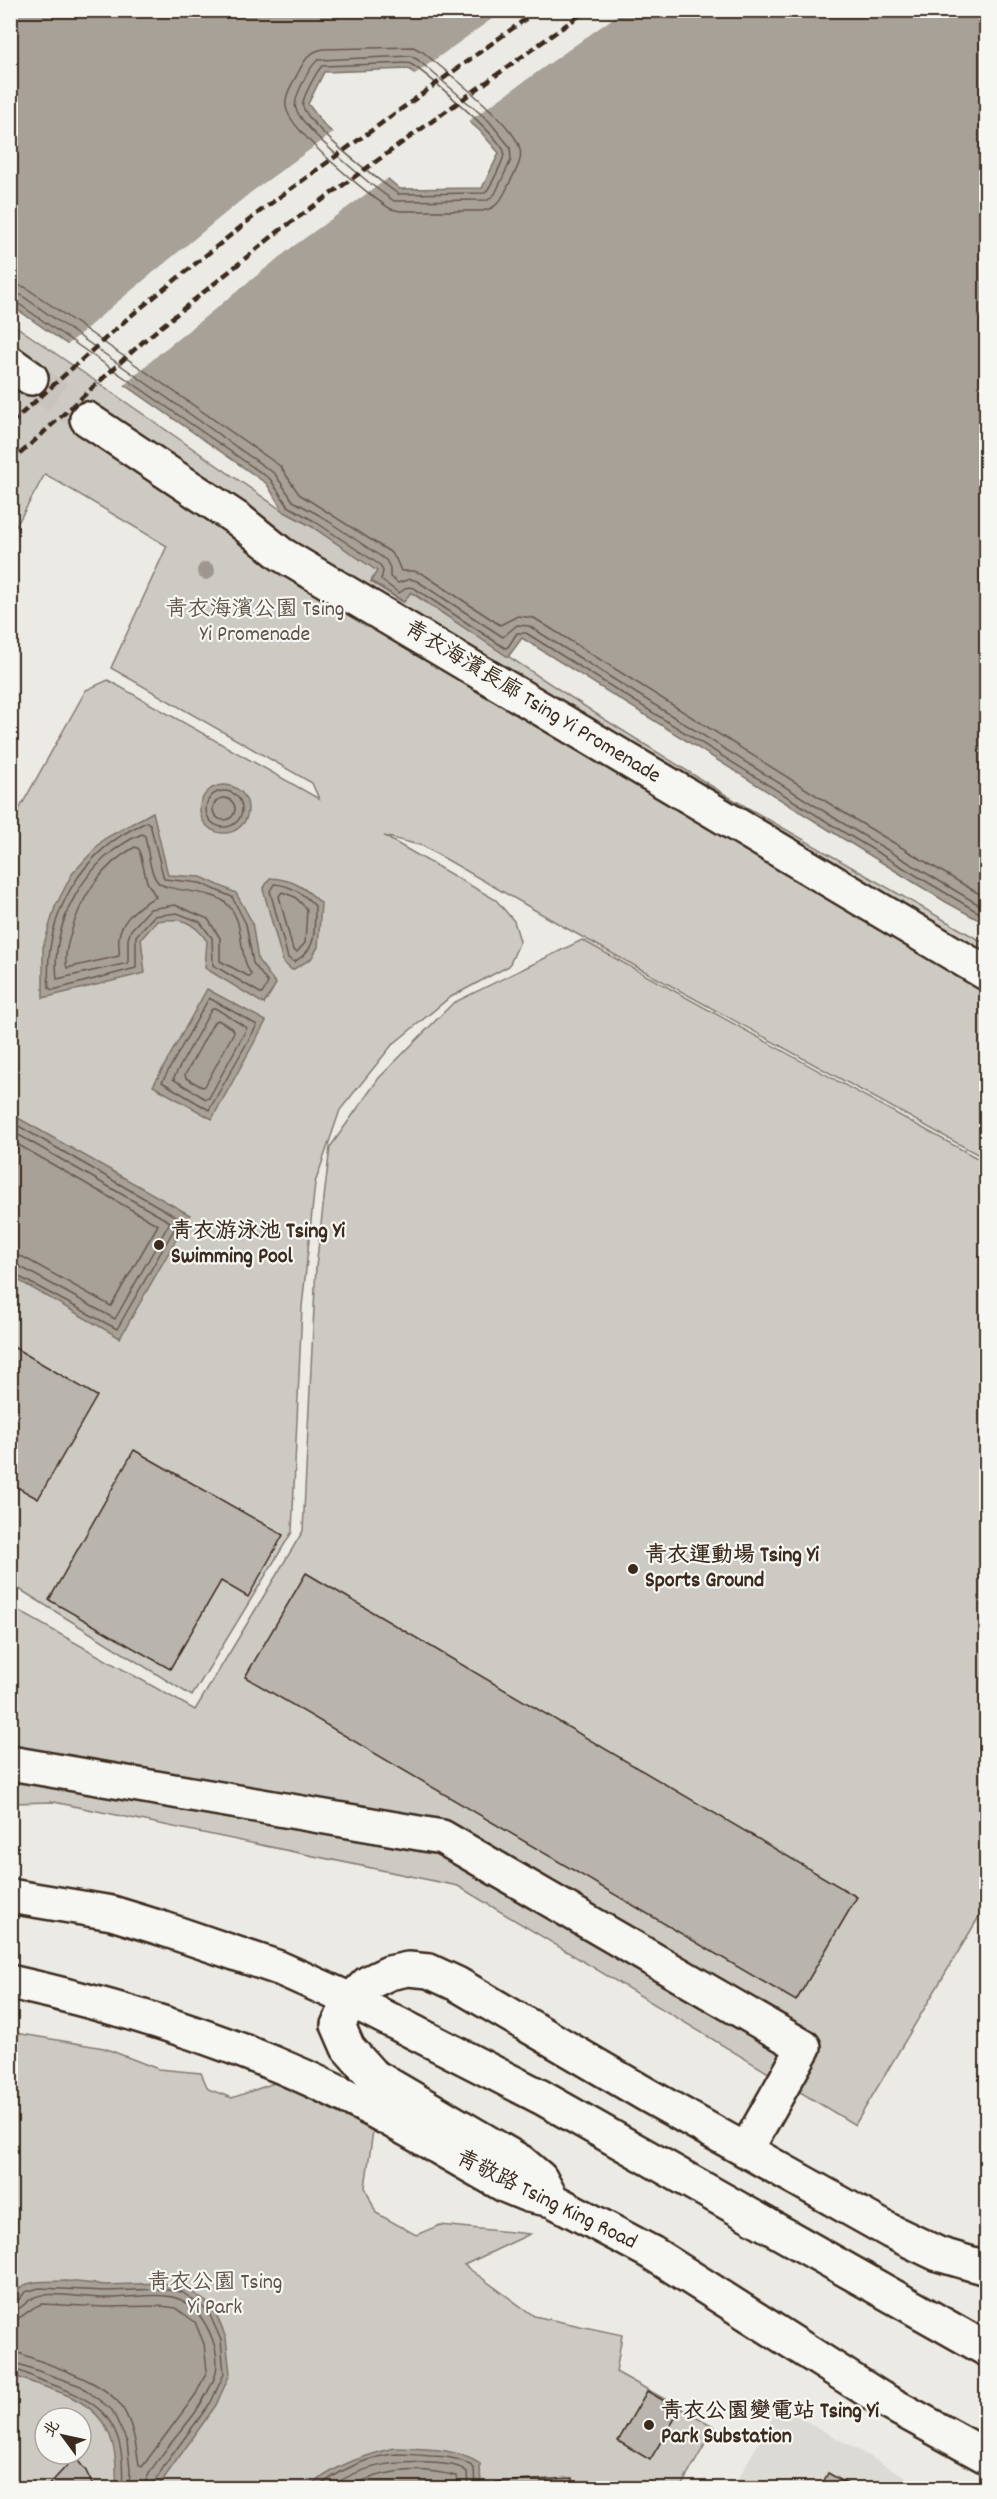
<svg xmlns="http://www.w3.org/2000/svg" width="997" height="2499" viewBox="0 0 997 2499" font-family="Dekko,'LXGW WenKai TC',sans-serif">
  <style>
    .built { fill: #dcdad4 }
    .green { fill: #cdcac4; stroke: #847a71; stroke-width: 1.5; fill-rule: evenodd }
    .water { fill: #a8a198; stroke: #7c7167; stroke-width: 1.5; fill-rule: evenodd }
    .pier { fill: #ebeae5 }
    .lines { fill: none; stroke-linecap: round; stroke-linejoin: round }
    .shore { stroke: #675a4f; stroke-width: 1.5 }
    .building { fill: #bab4ae; stroke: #3b2a1e; stroke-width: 1.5 }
    .minor-tunnel { stroke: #c8c4bd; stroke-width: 33; stroke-dasharray: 33 16; stroke-linecap: butt }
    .minor-casing { stroke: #3b2a1e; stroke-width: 38 }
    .major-casing { stroke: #3b2a1e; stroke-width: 38 }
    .minor { stroke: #f6f6f2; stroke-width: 33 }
    .major { stroke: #f6f6f2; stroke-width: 33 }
    .rail { stroke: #3b2a1e; stroke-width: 4.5; stroke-dasharray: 9 4.5; stroke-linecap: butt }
    .tree { fill: #9f968f }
    .poi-dot { fill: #3b2a1e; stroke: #f6f6f2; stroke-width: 2 }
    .labels { text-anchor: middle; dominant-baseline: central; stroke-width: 4.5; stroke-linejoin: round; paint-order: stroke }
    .park-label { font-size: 22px; fill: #605248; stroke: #f6f6f2 }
    .street-label { font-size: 22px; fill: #3b2a1e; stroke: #f6f6f2 }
    .poi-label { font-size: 22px; font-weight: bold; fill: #3b2a1e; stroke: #f6f6f2; text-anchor: start }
  </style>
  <rect width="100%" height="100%" fill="#ebeae5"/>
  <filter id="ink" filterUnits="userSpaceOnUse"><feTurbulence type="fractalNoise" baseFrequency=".0167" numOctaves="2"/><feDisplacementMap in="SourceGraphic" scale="12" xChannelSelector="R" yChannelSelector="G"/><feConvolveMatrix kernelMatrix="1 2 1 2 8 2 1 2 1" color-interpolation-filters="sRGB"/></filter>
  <g filter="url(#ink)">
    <path class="built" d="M779 2406 926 2488H733Z"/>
    <path class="green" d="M10 322 283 511 311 526 378 571 371 582 403 602 410 592 604 719 729 797 986 944V1159L566 928 423 846 384 836 496 900 514 921 520 941 509 966 449 998 392 1045 340 1110 315 1183 302 1307 292 1532 192 1696 11 1584V824L86 690 108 680 319 799 312 783 111 668 167 546 45 474 15 528 11 529Z
      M582 940 986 1163V1905L855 2125 458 1886 54 1802 11 1803 10 1606 195 1710 303 1531 316 1267 330 1147 379 1078 453 1003Z
      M10 2032 104 2048 158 2069 201 2073 208 2089 232 2098 277 2082 373 2131 365 2187 376 2213 416 2235 440 2225 530 2234 464 2265 534 2316 622 2335 616 2372 715 2427 680 2488H11ZM45 2418H81V2454H45Z"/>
    <path class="water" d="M11 11H986V924L946 902 842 838 522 638 508 657 411 592 404 602 371 581 377 571 311 526 283 511 267 484 11 305ZM409 69 480 131 499 153 482 188 400 189 325 126 308 104 324 72Z
      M200 809a24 24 0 1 1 48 0a24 24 0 1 1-48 0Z
      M153 812 168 875 201 877 236 893 252 922 258 960 276 984 264 1004 205 968 207 941C193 921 181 917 157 921L141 939 145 973 43 998V947L55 907 72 874 104 839Z
      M270 878C293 879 305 888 321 903L318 947 311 959 292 970 283 962 263 889Z
      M207 989 266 1021 212 1119 153 1086Z
      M11 1114 190 1215 120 1338 11 1276Z
      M66 2281 106 2285 162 2283 184 2286 213 2307 226 2338 230 2374 216 2405 157 2488H116C118 2449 112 2418 75 2399 57 2389 31 2384 11 2374 10 2352 4 2302 20 2288 31 2279 53 2282 66 2281Z
      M394 2448C424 2449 454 2447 480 2464L481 2488H308C335 2465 360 2457 394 2448Z"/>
    <path class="pier" d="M503 11V10L623 11 466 123 412 76Z
      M336 131 390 177 291 248 159 354 121 388 65 347 115 304 250 193Z"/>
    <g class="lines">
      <path class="shore" d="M413 47 423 52C444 70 515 124 520 149 523 161 514 173 509 184 503 197 498 209 482 211H400L391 209C369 196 289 130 286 107 284 95 293 83 298 73 304 61 309 51 324 49Z
        M411 56 418 60 489 121 510 147 511 160 495 194 488 200 394 201C373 187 304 131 296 109 292 99 310 66 318 60Z
        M409 63C423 70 499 137 504 151 506 157 490 188 485 193L398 194C376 178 312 130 303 107 300 101 317 71 322 66Z
        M10 284 25 287 280 466 299 494 390 552 396 559 401 571H414L423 574 500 625 518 616 534 618 854 819 986 898
        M10 293 21 295 275 474 293 501 319 515 386 560 390 568V577L398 583 410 579 417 581 503 637 517 625 529 626 849 827 986 909
        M10 300 16 302 270 479 288 506 314 521 380 565 383 571 381 580 399 593 408 587 414 588 505 648 508 647 517 633H526L845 833 986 917
        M206 809a18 18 0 1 1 36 0a18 18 0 1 1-36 0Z
        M213 809a11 11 0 1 1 22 0a11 11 0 1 1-22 0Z
        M147 822 150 824 164 879 200 883 232 897 246 924 253 963 268 983 262 994 213 965 212 938 200 922 177 913 154 916 136 936V968L53 990 49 988C43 917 80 850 147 822Z
        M142 834 145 836C148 849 149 870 157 881 165 893 211 888 227 904 246 922 237 953 251 974L250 977 220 961V938L208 919 175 905 150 909 131 930 128 939V963L57 979C50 921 88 856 142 834Z
        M135 847 139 849 147 882 156 897C142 903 121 919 119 937 118 944 120 950 119 956L67 968C64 958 67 946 70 936 80 899 101 865 135 847Z
        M274 884C291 885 304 894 315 906 314 932 318 949 294 962L288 958 270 891Z
        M282 892 295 897 307 909 305 943 297 952 293 950 279 896Z
        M209 998 257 1025 209 1110 162 1082Z
        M215 1008 247 1028 209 1098 206 1099 173 1079 211 1010Z
        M218 1020 233 1029 234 1032 205 1086 202 1087 186 1078 185 1075 214 1022Z
        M10 1121 180 1219 117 1329 10 1272
        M10 1130 170 1222 115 1319 19 1266 10 1264
        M10 1140 158 1225 111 1306 23 1257 10 1255
        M10 2303 17 2302 25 2292 39 2288 106 2291 161 2289 182 2292 208 2311 221 2340 224 2374 211 2402 164 2466 152 2488
        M10 2311C25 2310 26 2297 42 2295 63 2293 84 2298 106 2298 126 2299 160 2291 179 2299 203 2309 221 2347 216 2372 213 2386 202 2401 195 2413 183 2430 145 2470 144 2488
        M10 2320C25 2319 29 2307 42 2304L105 2307 161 2306 176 2308 195 2322 204 2344 207 2371 196 2394 142 2467 139 2465C136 2445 133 2424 122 2407 104 2380 48 2365 19 2353L10 2352
        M10 2361 81 2386 112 2410 127 2442 130 2469 129 2488
        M10 2369C22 2370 34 2378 45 2382 104 2402 127 2423 122 2488
        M317 2488C338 2471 370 2455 397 2454 408 2454 419 2455 430 2456 445 2456 462 2458 474 2468L475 2488
        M329 2488C362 2465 391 2461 431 2463 443 2464 458 2464 467 2472L468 2488
        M347 2488C381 2470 419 2466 456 2476L459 2488"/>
    </g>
    <path class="building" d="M10 1345 97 1396 38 1499 10 1483Z
      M134 1450 283 1535 248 1597 221 1581 170 1669 49 1600Z
      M306 1573 857 1897 796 2001 245 1677Z
      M647 2391 680 2410 650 2460 618 2441Z
      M75 2457 86 2471 94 2488H46Z
      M828 2473 855 2488H820Z
      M573 2478V2488H496V2482Z"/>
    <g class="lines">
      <path class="minor-tunnel" d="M31 378 87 419"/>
      <g class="minor-casing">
        <path id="minor" d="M10 363 31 378
          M87 419 239 520 281 554 986 973
          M10 1763 442 1837 804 2047 746 2150
          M351 2000 368 1983 389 1973 408 1969 429 1971 457 1984 647 2095 890 2231 938 2254 986 2268"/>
      </g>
      <g class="major-casing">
        <path id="major" d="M10 1896 112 1913 164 1929 279 1968 351 2000 541 2097 986 2349
          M10 1982C132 2009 252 2047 363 2105 411 2131 458 2159 506 2186L528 2195 552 2200 652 2253 880 2398 986 2456
          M351 2000 338 2025 348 2048 372 2075 521 2162 540 2178 552 2200"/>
      </g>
      <use href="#minor" class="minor"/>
      <use href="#major" class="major"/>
      <path class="rail" d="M10 424 127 319 263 209 538 10
        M10 463 146 339 279 231 587 10"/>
    </g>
    <circle class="tree" cx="206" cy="571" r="9"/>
  </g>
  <g class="poi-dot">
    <circle cx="159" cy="1245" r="6"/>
    <circle cx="633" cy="1569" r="6"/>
    <circle cx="649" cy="2425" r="6"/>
  </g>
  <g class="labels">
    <g class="park-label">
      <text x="255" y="610">青衣海濱公園 Tsing<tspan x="255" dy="25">Yi Promenade</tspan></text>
      <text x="215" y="2283">青衣公園 Tsing<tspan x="215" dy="25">Yi Park</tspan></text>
    </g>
    <g class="street-label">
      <text transform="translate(532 703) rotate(31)">青衣海濱長廊 Tsing Yi Promenade</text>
      <text transform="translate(546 2201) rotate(26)">青敬路 Tsing King Road</text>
    </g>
    <g class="poi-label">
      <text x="171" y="1232">青衣游泳池 Tsing Yi<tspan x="171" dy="25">Swimming Pool</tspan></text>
      <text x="645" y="1556">青衣運動場 Tsing Yi<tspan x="645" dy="25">Sports Ground</tspan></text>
      <text x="661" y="2412">青衣公園變電站 Tsing Yi<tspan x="661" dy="25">Park Substation</tspan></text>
    </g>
  </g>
  <rect width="997" height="2499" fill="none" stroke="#f6f6f2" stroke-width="36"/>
  <rect x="18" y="18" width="961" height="2463" fill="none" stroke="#3b2a1e" stroke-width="2" filter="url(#ink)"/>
  <g transform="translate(63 2436) rotate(303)"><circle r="28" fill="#f6f6f2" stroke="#aba49d" stroke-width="1.5"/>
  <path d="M0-4.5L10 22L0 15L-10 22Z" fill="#3b2a1e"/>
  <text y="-9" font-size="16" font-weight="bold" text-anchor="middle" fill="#3b2a1e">北</text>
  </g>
</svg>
